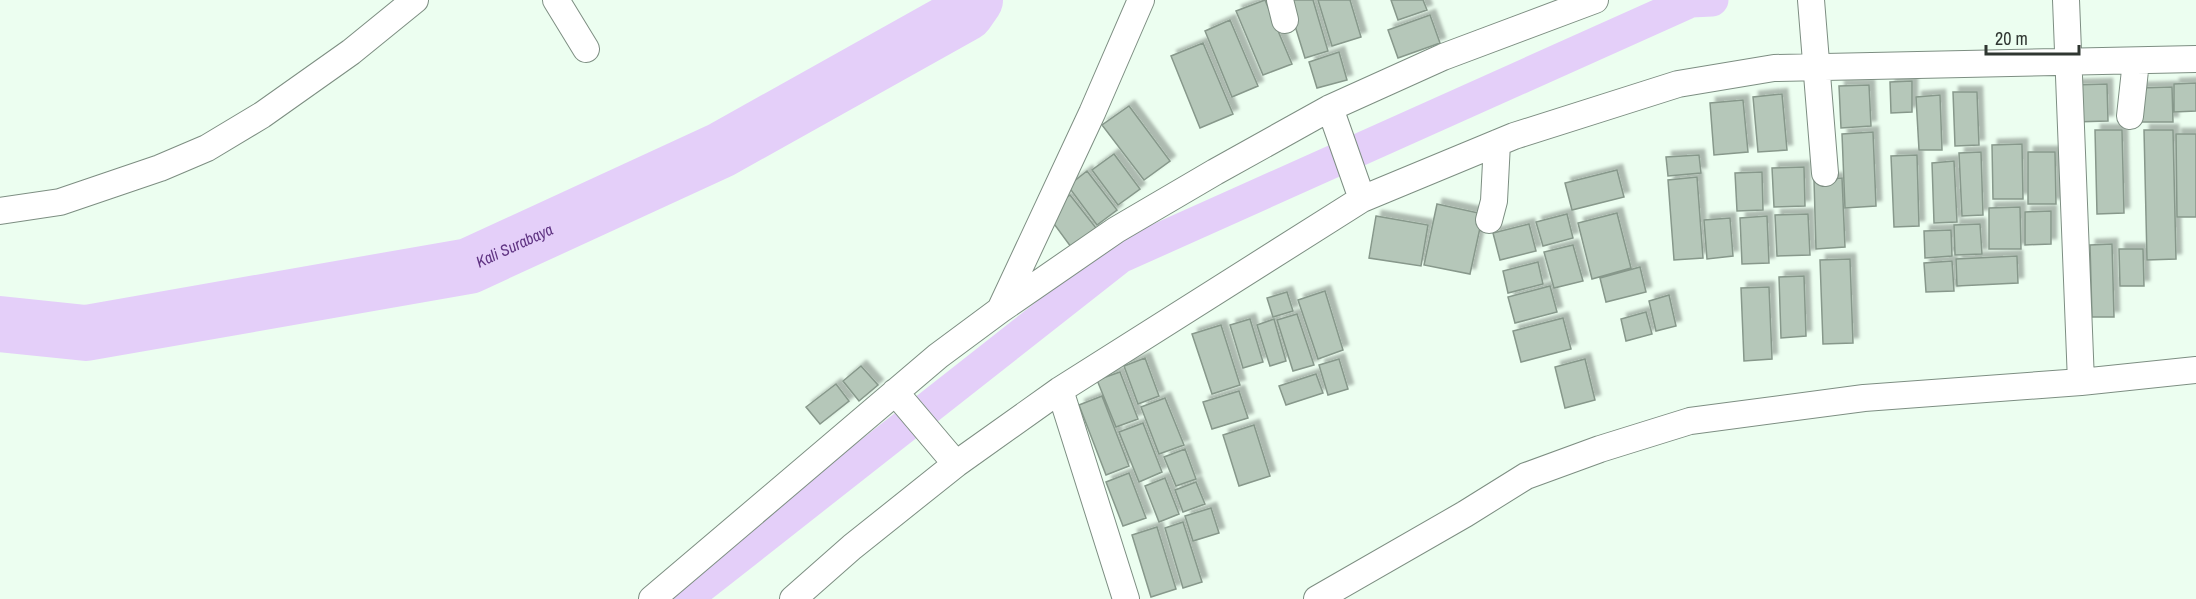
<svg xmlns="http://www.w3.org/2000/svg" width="2196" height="599" font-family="'Archivo Narrow',sans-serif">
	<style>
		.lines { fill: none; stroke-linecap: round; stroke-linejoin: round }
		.canal { stroke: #e4cff9; stroke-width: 33 }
		.river { stroke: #e4cff9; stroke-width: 56 }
		.building { fill: #b5c7b9; stroke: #87988b; stroke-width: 1.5; filter: url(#shadow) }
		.street-casing { stroke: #7d8e82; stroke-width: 28 }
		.street { stroke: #fff; stroke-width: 26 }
		.labels { text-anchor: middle; stroke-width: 4.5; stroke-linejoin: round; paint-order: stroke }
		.water-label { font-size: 16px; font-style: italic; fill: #603483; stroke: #ecfef0 }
	</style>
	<defs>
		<filter id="shadow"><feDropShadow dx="5.5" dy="-5.5" stdDeviation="1.5" flood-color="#0004"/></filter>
	</defs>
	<rect width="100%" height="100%" fill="#ecfef0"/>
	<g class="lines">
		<path class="canal" d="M685,599l435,-342 571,-256 21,-1"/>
		<path class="river" id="s1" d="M0,324l86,9 383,-67 252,-116 245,-137 9,-13"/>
	</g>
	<path class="building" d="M1265,0l27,64 -29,11 -27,-64z
		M1287,0h26l15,51 -23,7z
		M1318,0h32l11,37 -29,9z
		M1391,0h32l4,10 -29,10z
		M1430,15l10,28 -42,15 -10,-28z
		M1230,20l28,66 -26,11 -27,-66z
		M1203,43l30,71 -33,14 -29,-72z
		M1339,52l8,28 -30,8 -8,-26z
		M1912,81v31l-21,1 -1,-31z
		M2196,83v28l-22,1v-28z
		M2107,84l1,37 -34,1 -1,-37z
		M1869,85l2,41 -30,2 -2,-42z
		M2172,87l1,35h-34v-34z
		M1953,92h24l2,53 -24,1z
		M1782,94l5,56 -29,2 -5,-55z
		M1940,95l2,55h-23l-3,-53z
		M1743,100l5,52 -34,3 -4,-52z
		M1129,106l41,55 -26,19 -42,-55z
		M2095,130h27l2,83 -27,1z
		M2144,130h29l3,129 -29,1z
		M1873,132l3,74 -31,2 -3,-74z
		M2176,134h20v83h-19z
		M2022,144l1,55h-30l-1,-54z
		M1981,152l2,63 -21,1 -3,-63z
		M2028,152h27l1,52h-28z
		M1114,154l26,35 -22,16 -26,-35z
		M1699,155l2,18 -33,3 -2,-19z
		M1917,155l2,71 -25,1 -3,-71z
		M1954,161l3,61 -23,1 -2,-60z
		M1804,167l1,39 -31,1 -2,-39z
		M1617,170l7,27 -52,13 -7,-27z
		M1087,171l30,39 -20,15 -29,-39z
		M1762,172l1,38 -26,1 -2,-38z
		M1697,177l6,81 -29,2 -6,-80z
		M1842,178l3,69 -29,2 -2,-69z
		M1070,195l26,33 -25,19 -25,-34z
		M1437,204l46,10 -13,60 -46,-9z
		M2020,207l1,42h-32v-41z
		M2051,211v33l-26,1v-33z
		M1617,213l14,55 -39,11 -14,-56z
		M1567,214l6,24 -30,8 -7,-24z
		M1808,214l2,41 -33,1 -2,-41z
		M1376,216l52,9 -7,41 -52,-8z
		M1767,216l2,47 -27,1 -2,-46z
		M1730,218l3,38 -26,3 -3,-39z
		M1529,224l7,27 -36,9 -7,-27z
		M1980,224l2,30 -27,1 -1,-30z
		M1951,230l1,26 -27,2 -1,-27z
		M2112,244l2,73h-22l-2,-72z
		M1573,245l10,36 -29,7 -10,-36z
		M2119,249h24l1,37h-24z
		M2017,256l1,27 -61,3 -1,-27z
		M1850,259l3,84 -30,1 -3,-84z
		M1952,261l2,30 -28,1 -2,-29z
		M1538,262l5,22 -35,9 -5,-22z
		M1640,267l6,25 -40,10 -6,-24z
		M1804,276l2,60 -25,2 -2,-61z
		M1550,286l7,26 -42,11 -7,-26z
		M1769,287l3,72 -28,2 -3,-73z
		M1325,291l18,59 -25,9 -20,-59z
		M1287,292l6,19 -20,6 -6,-19z
		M1669,295l7,31 -20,5 -7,-30z
		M1646,312l6,22 -26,7 -5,-22z
		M1297,314l17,51 -21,6 -16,-51z
		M1563,318l8,31 -50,13 -8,-31z
		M1250,319l13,43 -20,6 -13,-43z
		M1274,319l12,42 -16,5 -13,-41z
		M1221,325l19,60 -28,9 -20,-60z
		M1145,358l14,38 -21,8 -14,-38z
		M1339,359l9,30 -20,6 -9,-30z
		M1585,359l10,41 -30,8 -10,-41z
		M861,366l17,19 -19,16 -16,-20z
		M1120,372l18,47 -22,8 -19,-47z
		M1316,374l7,19 -37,12 -7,-19z
		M836,384l13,17 -29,23 -14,-17z
		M1239,391l9,27 -36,11 -9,-27z
		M1102,396l27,70 -23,9 -27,-70z
		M1165,398l19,47 -25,9 -18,-47z
		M1143,423l19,49 -23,10 -20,-50z
		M1254,425l16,51 -31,10 -16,-51z
		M1185,449l11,30 -20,7 -12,-29z
		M1129,473l17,45 -23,8 -17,-44z
		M1165,478l14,36 -20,8 -14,-36z
		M1196,482l9,22 -22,8 -8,-22z
		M1211,508l8,25 -26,8 -8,-25z
		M1183,522l19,60 -19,6 -18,-60z
		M1157,527l19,62 -25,8 -19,-62z"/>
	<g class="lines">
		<defs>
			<path id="street" d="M556,0l30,49
				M1280,0l5,20
				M1811,0l14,173
				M2066,0l15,382
				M1330,108l32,91
				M2130,116l6,-55
				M0,211l60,-9 100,-34 47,-20 55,-33 89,-63 64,-52
				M1489,220l5,-19 3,-58
				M1000,310l92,-197 49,-113
				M1060,390l66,209
				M895,392l61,72
				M652,599l286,-243 62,-46 116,-80 99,-58 115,-64 113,-51 152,-57
				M793,599l59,-52 104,-83 104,-74 302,-191 152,-63 164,-52 96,-16 422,-9
				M1317,599l148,-85 61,-38 74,-27 90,-28 174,-23 217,-16 115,-12"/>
		</defs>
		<use href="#street" class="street-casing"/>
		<use href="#street" class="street"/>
	</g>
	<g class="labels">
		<g class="water-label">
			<text dy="6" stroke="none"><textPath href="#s1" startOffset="525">Kali Surabaya</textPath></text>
		</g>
	</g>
	<path d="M1986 45v9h93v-9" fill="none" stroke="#2f3631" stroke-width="3"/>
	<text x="1995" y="45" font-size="18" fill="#2f3631" stroke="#ecfef0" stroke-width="4.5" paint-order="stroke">20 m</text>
</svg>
